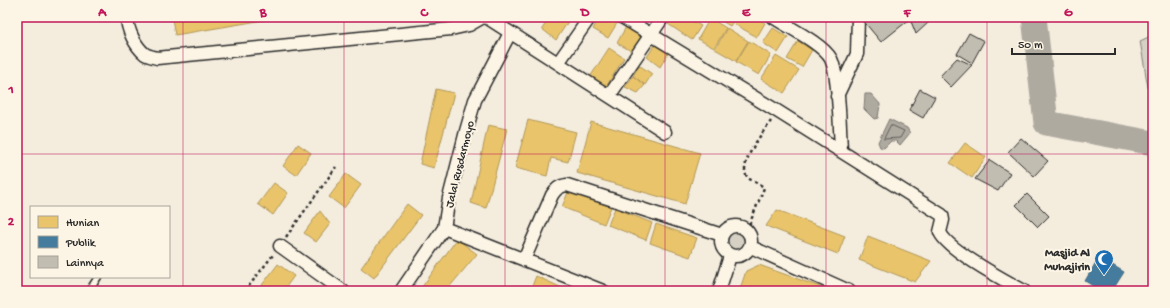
<svg xmlns="http://www.w3.org/2000/svg" width="1170" height="308" font-family="'Gochi Hand',sans-serif">
	<style>
		.green { fill: #d6d1c4; stroke: #807e78 }
		.water { fill: #afaaa0; stroke: #7a7771 }
		.homes { fill: #e9c46a; stroke: #b09657 }
		.public { fill: #457b9d; stroke: #3d637b }
		.lines { fill: none; stroke-linecap: round; stroke-linejoin: round }
		.shore { stroke: #605e5a; stroke-width: 1 }
		.river { stroke: #afaaa0; stroke-width: 25 }
		.building { fill: #c2bdb1; stroke: #2b2b2b }
		.service-casing { stroke: #2b2b2b; stroke-width: 9 }
		.minor-casing { stroke: #2b2b2b; stroke-width: 15 }
		.path { stroke: #2b2b2b; stroke-width: 2.5; stroke-dasharray: 3 3; stroke-linecap: butt }
		.service { stroke: #fcf5e5; stroke-width: 6 }
		.minor { stroke: #fcf5e5; stroke-width: 12 }
		.grid { fill: none; stroke: #c2185b; stroke-width: 1; stroke-opacity: 0.55 }
		.labels { text-anchor: middle; stroke-width: 4; stroke-linejoin: round; paint-order: stroke }
		.street-label { font-size: 12px; fill: #2b2b2b; stroke: #fcf5e5 }
		.poi-label { font-size: 12px; font-weight: bold; fill: #2b2b2b; stroke: #fcf5e5; text-anchor: end }
		.neatline { fill: none; stroke: #c2185b; stroke-width: 1.5 }
		.grid-label { font-size: 13px; text-anchor: middle; font-weight: bold; fill: #c2185b }
	</style>
	<rect width="100%" height="100%" fill="#f4edde"/>
	<filter id="ink" filterUnits="userSpaceOnUse"><feTurbulence type="fractalNoise" baseFrequency=".025" numOctaves="2"/><feDisplacementMap in="SourceGraphic" scale="8" xChannelSelector="R" yChannelSelector="G"/><feConvolveMatrix kernelMatrix="1 2 1 2 8 2 1 2 1" color-interpolation-filters="sRGB"/></filter>
	<g filter="url(#ink)">
		<path class="green" d="M1153,35v76h-1l-12,-70z
			M726 240a11 11 0 1 1 22 0a11 11 0 1 1-22 0Z"/>
		<path class="water" d="M865,94h6l9,10 -2,14 -4,1 -10,-10z
			M889,119l18,9 3,5 -10,12 -4,-4h-5l-7,7 -4,-1 -2,-5z"/>
		<path class="homes" d="M186,17h96l-107,18 -3,-16z
			M550,17h21l-15,23 -14,-11z
			M600,17h14l5,3 -11,18 -15,-9z
			M673,17h14l14,9 -9,14 -24,-16z
			M694,17h14l-4,6z
			M715,17h21l-6,9z
			M738,17h17l10,6 -8,14 -23,-13z
			M710,18l16,10 -12,20 -16,-9z
			M627,25l16,9 -10,18 -16,-9z
			M727,28l21,13 -12,20 -21,-12z
			M773,28l15,9 -10,16 -15,-10z
			M749,41l22,14 -12,20 -23,-13z
			M798,41l14,9 -10,17 -15,-8z
			M656,43l13,9 -9,15 -13,-10z
			M609,48l15,10 -18,29 -16,-10z
			M776,56l23,14 -15,23 -23,-14z
			M639,65l13,9 -7,11 -12,-9z
			M633,76l12,9 -7,8 -13,-6z
			M436,89l18,4 -20,75 -14,-4z
			M528,120l48,12 -8,30 -17,-4 -4,18 -32,-8z
			M591,122l109,31 -15,51 -108,-31z
			M488,125l19,4 -21,79 -15,-5z
			M965,143l21,14 -14,21 -22,-15z
			M298,144l13,9 -15,22 -13,-9z
			M346,174l15,11 -17,23 -15,-11z
			M274,183l14,10 -15,22 -15,-11z
			M569,190l42,17 -7,17 -42,-17z
			M407,204l14,11 -47,63 -13,-10z
			M615,208l37,15 -6,17 -38,-15z
			M777,210l68,26 -7,18 -72,-28z
			M320,211l10,13 -14,18 -12,-9z
			M656,224l41,14 -7,19 -40,-14z
			M868,236l63,25 -16,21 -56,-22z
			M457,239l20,15 -31,37h-27z
			M278,264l16,12 -11,15h-13l-8,-6z
			M759,265l64,23 -1,3h-76l-6,-2 6,-18z
			M536,276l33,15h-39z"/>
		<path class="public" d="M1099,257l25,15 -12,19h-11l-16,-10z"/>
		<g class="lines">
			<path class="shore" d="M891,125l13,6 -4,7 -16,1z"/>
			<path class="river" d="M1034,17l12,106 107,20"/>
		</g>
		<path class="building" d="M907,17l3,2 -29,23 -20,-24z
			M914,17h13l2,5 -13,12 -6,-15z
			M969,33l15,8 -12,22 -15,-9z
			M957,58l15,7 -21,22 -11,-11z
			M920,89l15,8 -12,21 -14,-8z
			M1021,138l27,23 -14,15 -26,-24z
			M990,160l20,13 -12,18 -23,-12z
			M1027,194l22,22 -11,11 -22,-22z"/>
		<g class="lines">
			<defs>
				<path id="service" d="M89,291l9,-14"/>
				<path id="minor" d="M127,17c0,12 8,29 18,37 3,2 9,3 12,4l294,-29 18,-4 14,-8
					M486,17l179,115
					M622,17l155,94 165,104 1,5 -3,12c6,17 66,49 84,59
					M773,17c15,10 50,27 58,42 8,17 9,71 10,92
					M558,63l32,-46
					M609,96l54,-79
					M837,96l20,-42 1,-37
					M721 241a15 15 0 1 1 30 0a15 15 0 1 1-30 0Z
					M444,228l159,63
					M280,246l63,45
					M751,247l98,44
					M524,260l28,-65c4,-6 7,-9 15,-10l155,50
					M401,291l43,-63 5,-30 17,-67 9,-31 35,-67
					M719,291l11,-35"/>
			</defs>
			<use href="#service" class="service-casing"/>
			<use href="#minor" class="minor-casing"/>
			<path class="path" d="M747,230l17,-42c-5,-6 -14,-6 -18,-13 -6,-14 17,-43 25,-54
				M286,237l50,-70
				M245,291l28,-36"/>
			<use href="#service" class="service"/>
			<use href="#minor" class="minor"/>
		</g>
	</g>
	<path class="grid" d="M183,17v274M344,17v274M505,17v274M665,17v274M826,17v274M987,17v274M17,154h1136"/>
	<defs>
		<symbol id="mosque-pin" viewBox="-11 -11 22 30"><path d="M0 17L-7.5 6A9.5 9.5 0 1 1 7.5 6Z" fill="#1f6fb2" stroke="#fcf5e5"/><path d="M3.5-4.9A6 6 0 1 0 3.5 4.9A5 5 0 1 1 3.5-4.9Z" fill="#fff"/></symbol>
	</defs>
	<g fill-rule="evenodd">
		<use href="#mosque-pin" x="1093" y="248" width="22" height="30"/>
	</g>
	<g class="labels">
		<g class="street-label">
			<text transform="translate(459 164) rotate(-76)" y="4">Jalal Rusdarmoyo</text>
		</g>
		<g class="poi-label">
			<text x="1090" y="256">Masjid Al<tspan x="1090" dy="14">Muhajirin</tspan></text>
		</g>
	</g>
	<rect width="1170" height="308" fill="none" stroke="#fcf5e5" stroke-width="44"/>
	<rect x="30" y="206" width="140" height="72" fill="#fcf5e5" stroke="#a8a49b"/>
	<rect x="38" y="216" width="20" height="12" fill="#e9c46a" stroke="#a8a49b"/>
	<text x="66" y="226" font-size="12" fill="#2b2b2b">Hunian</text>
	<rect x="38" y="236" width="20" height="12" fill="#457b9d" stroke="#a8a49b"/>
	<text x="66" y="246" font-size="12" fill="#2b2b2b">Publik</text>
	<rect x="38" y="256" width="20" height="12" fill="#c2bdb1" stroke="#a8a49b"/>
	<text x="66" y="266" font-size="12" fill="#2b2b2b">Lainnya</text>
	<path d="M1012 48v6h103v-6" fill="none" stroke="#2b2b2b" stroke-width="2"/>
	<text x="1018" y="48" font-size="12" fill="#2b2b2b" stroke="#fcf5e5" stroke-width="3" paint-order="stroke">50 m</text>
	<rect x="22" y="22" width="1126" height="264" class="neatline"/>
	<g class="grid-label">
		<text x="102" y="16">A</text>
		<text x="263" y="16">B</text>
		<text x="424" y="16">C</text>
		<text x="585" y="16">D</text>
		<text x="746" y="16">E</text>
		<text x="907" y="16">F</text>
		<text x="1068" y="16">G</text>
		<text x="11" y="93">1</text>
		<text x="11" y="225">2</text>
	</g>
</svg>
